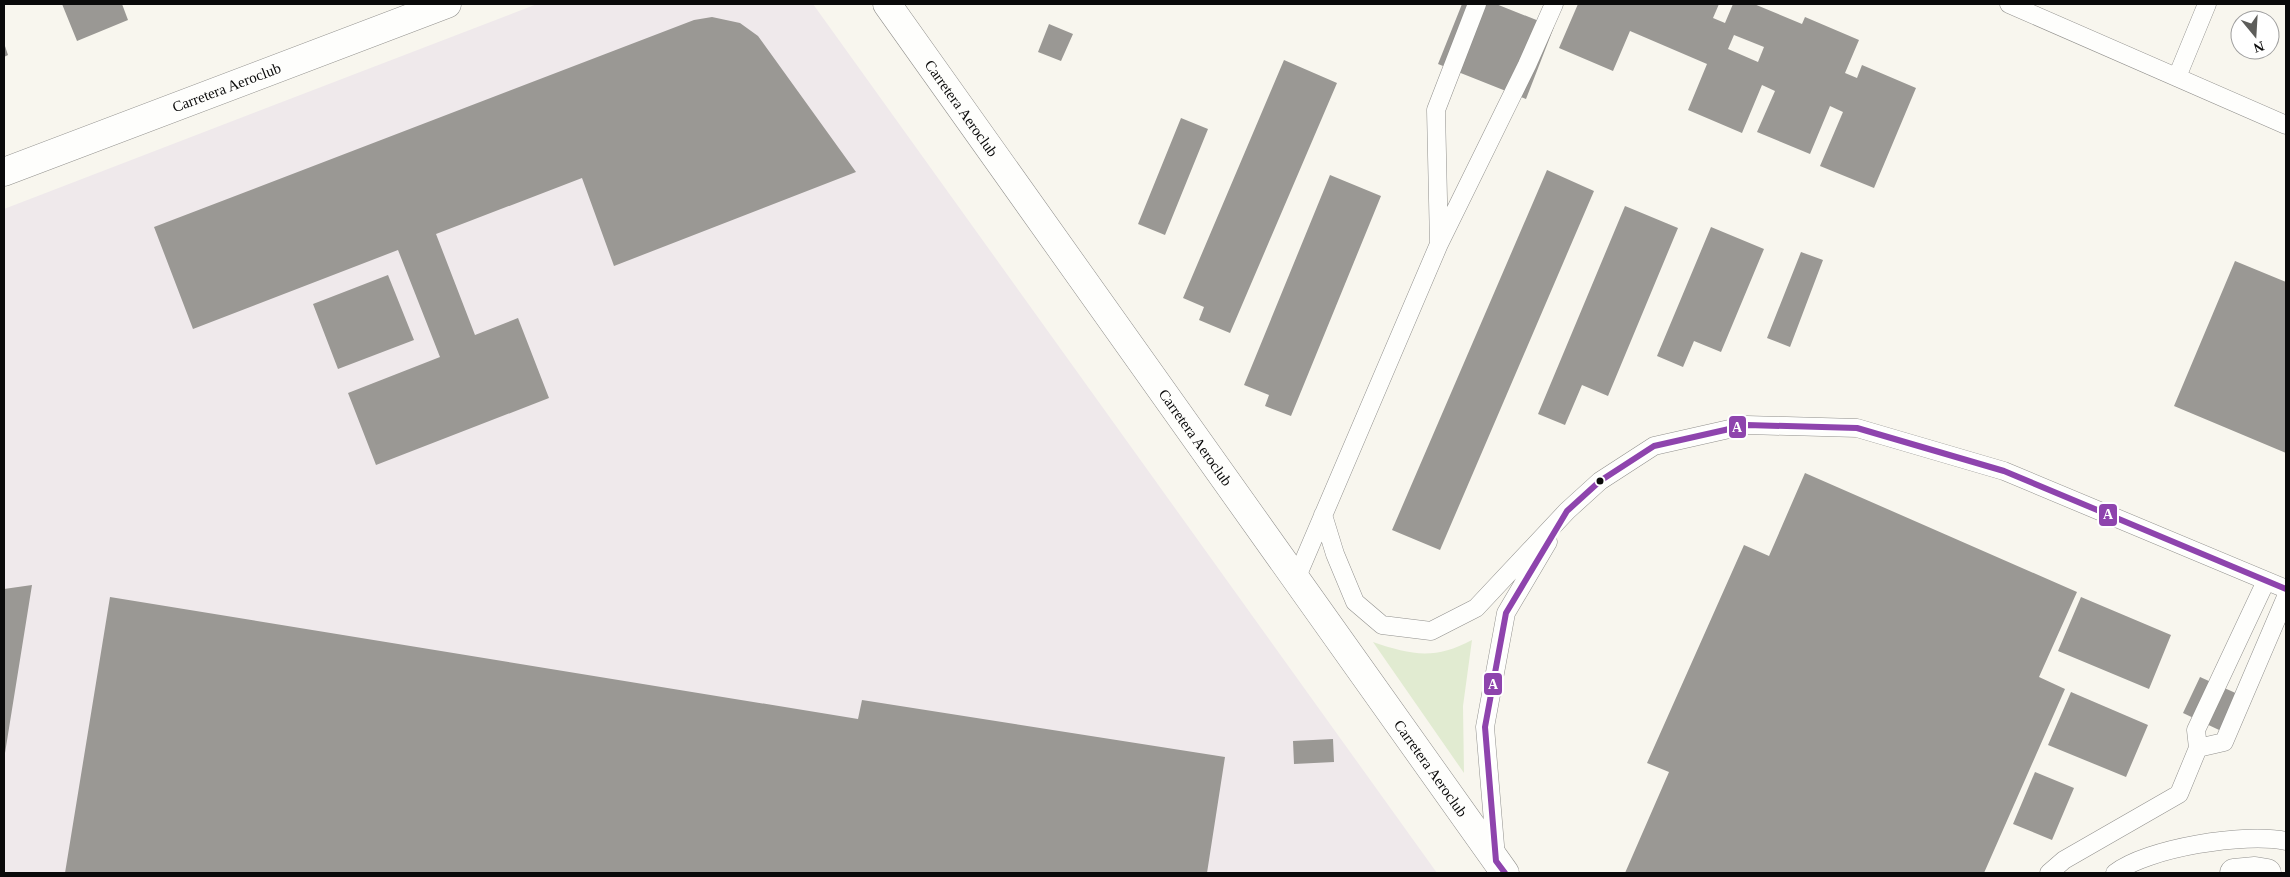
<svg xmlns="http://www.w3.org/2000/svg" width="2290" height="877" font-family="Georgia,serif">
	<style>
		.industrial { fill: #efe9eb }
		.green { fill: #e1ebd1 }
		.building { fill: #9a9894; fill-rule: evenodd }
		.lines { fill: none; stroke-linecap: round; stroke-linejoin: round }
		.service-casing { stroke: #91908d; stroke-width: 19 }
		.minor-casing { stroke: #91908d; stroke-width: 29 }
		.tertiary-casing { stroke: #91908d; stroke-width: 29 }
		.service { stroke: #fefefc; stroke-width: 18 }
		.minor { stroke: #fefefc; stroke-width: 28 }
		.tertiary { stroke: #fefefc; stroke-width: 28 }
		.bus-1-casing { stroke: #fff; stroke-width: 10 }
		.bus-1 { stroke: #8e44ad; stroke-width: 6 }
		.bus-dot { fill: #0a0a0a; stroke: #fff; stroke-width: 2 }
		.labels { text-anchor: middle; stroke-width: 5; stroke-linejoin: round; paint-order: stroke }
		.street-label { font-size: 15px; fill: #0a0a0a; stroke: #fff }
		.line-badge { stroke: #fff; stroke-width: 2 }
		.badge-label { font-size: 14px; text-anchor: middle; font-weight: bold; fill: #fff }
	</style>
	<rect width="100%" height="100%" fill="#f8f6ee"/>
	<path class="industrial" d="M537,4h276l624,869h-1433v-664z"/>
	<path class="green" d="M1472,640l-9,66 1,67 -91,-131c38,13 62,18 99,-2z"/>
	<path class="building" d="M62,4h60l6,16 -51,21z
		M1462,4h34l58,23 -28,72 -88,-35z
		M1578,4h141l-6,14 12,5 8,-19h21l48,20 3,-7 54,23 -14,33 12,5 5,-13 54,23 -42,100 -54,-22 23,-54 -13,-6 -20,48 -53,-22 18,-41 -13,-6 -20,48 -54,-23 19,-46 -77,-33 -17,40 -54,-23zM1734,35l30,12 -6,15 -30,-13z
		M712,17l28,6 18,13 98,136 -242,94 -32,-88 -146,56 39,101 43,-17 31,80 -173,67 -28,-72 92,-36 -42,-107 -205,79 -39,-102 540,-207z
		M1049,24l24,10 -12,27 -23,-9z
		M4,43l4,12 -4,2z
		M1284,60l53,23 -107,250 -31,-13 5,-13 -21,-9z
		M1181,118l27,11 -43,106 -27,-11z
		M1547,170l47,21 -154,359 -48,-20z
		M1330,175l51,21 -90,220 -26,-10 4,-11 -25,-10z
		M1625,206l53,22 -70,168 -26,-11 -17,40 -27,-11z
		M1711,227l53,22 -43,103 -27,-11 -11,26 -26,-11z
		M1801,252l22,8 -33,87 -23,-9z
		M2235,261l51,21v171l-112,-47z
		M388,275l26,65 -76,29 -25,-65z
		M1805,473l272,119 -38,85 26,12 -81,184h-359l44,-101 -22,-9 97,-218 25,11z
		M32,585l-27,168h-1v-164z
		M110,597l748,122 4,-19 363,57 -18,116h-1142z
		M2081,597l90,38 -22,54 -91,-38z
		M2200,677l51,23 -17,37 -51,-24z
		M2071,692l77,33 -22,52 -78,-32z
		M1333,739l1,23 -40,2 -1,-23z
		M2035,772l39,16 -22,52 -39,-16z"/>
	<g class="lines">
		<defs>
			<path id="service" d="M1477,4l-41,106 3,134 88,-179 27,-61
				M2009,4l277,121
				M2177,77l30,-73
				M1323,515l12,39 20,48 27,23 49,6 45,-23 91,-97 33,-30 54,-35 93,-21 110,3 147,43 282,118
				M1296,579l143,-335
				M2198,748l26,-6 62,-145
				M1496,857l-11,-130 21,-114 42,-71
				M2049,873l15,-13 115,-66 19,-46 -2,-18 70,-149
				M2115,873c32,-25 131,-41 171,-32"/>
			<g id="minor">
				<path id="s1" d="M887,4l618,869"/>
				<path id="s2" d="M4,172l443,-168"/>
			</g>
			<path id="tertiary" d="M2234,873l21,-2 12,2"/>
		</defs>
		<use href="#service" class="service-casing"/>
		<use href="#minor" class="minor-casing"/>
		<use href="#tertiary" class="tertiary-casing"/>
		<use href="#service" class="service"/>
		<use href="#minor" class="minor"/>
		<use href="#tertiary" class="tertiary"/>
		<defs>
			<path id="bus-1" d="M1505,873l-9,-12 -11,-134 21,-114 61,-102 33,-30 54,-35 93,-21 110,3 147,43 282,118"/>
		</defs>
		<use href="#bus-1" class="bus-1-casing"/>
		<use href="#bus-1" class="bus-1"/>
	</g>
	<circle class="bus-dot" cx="1600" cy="481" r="4.5"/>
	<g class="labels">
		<g class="street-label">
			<text dy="5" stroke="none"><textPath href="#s2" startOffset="238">Carretera Aeroclub</textPath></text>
			<text dy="5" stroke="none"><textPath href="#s1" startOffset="128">Carretera Aeroclub</textPath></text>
			<text dy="5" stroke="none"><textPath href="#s1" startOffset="532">Carretera Aeroclub</textPath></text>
			<text dy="5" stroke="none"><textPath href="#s1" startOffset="938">Carretera Aeroclub</textPath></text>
		</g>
	</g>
	<g class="line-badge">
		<rect x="1728" y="415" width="19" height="24" rx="5" fill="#8e44ad"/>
		<rect x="2098" y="503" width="20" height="24" rx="5" fill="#8e44ad"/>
		<rect x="1483" y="672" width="20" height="24" rx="5" fill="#8e44ad"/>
	</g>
	<g class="badge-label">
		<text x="1737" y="432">A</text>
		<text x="2108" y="519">A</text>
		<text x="1493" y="689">A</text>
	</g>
	<rect width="2290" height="877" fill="none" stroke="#0a0a0a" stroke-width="10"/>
	<g transform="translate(2255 35) rotate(162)"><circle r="24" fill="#ffffff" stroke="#9d9d9d"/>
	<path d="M0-4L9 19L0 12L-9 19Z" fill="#5d5d5a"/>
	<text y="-8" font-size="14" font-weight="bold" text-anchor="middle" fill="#0a0a0a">N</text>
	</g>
</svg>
